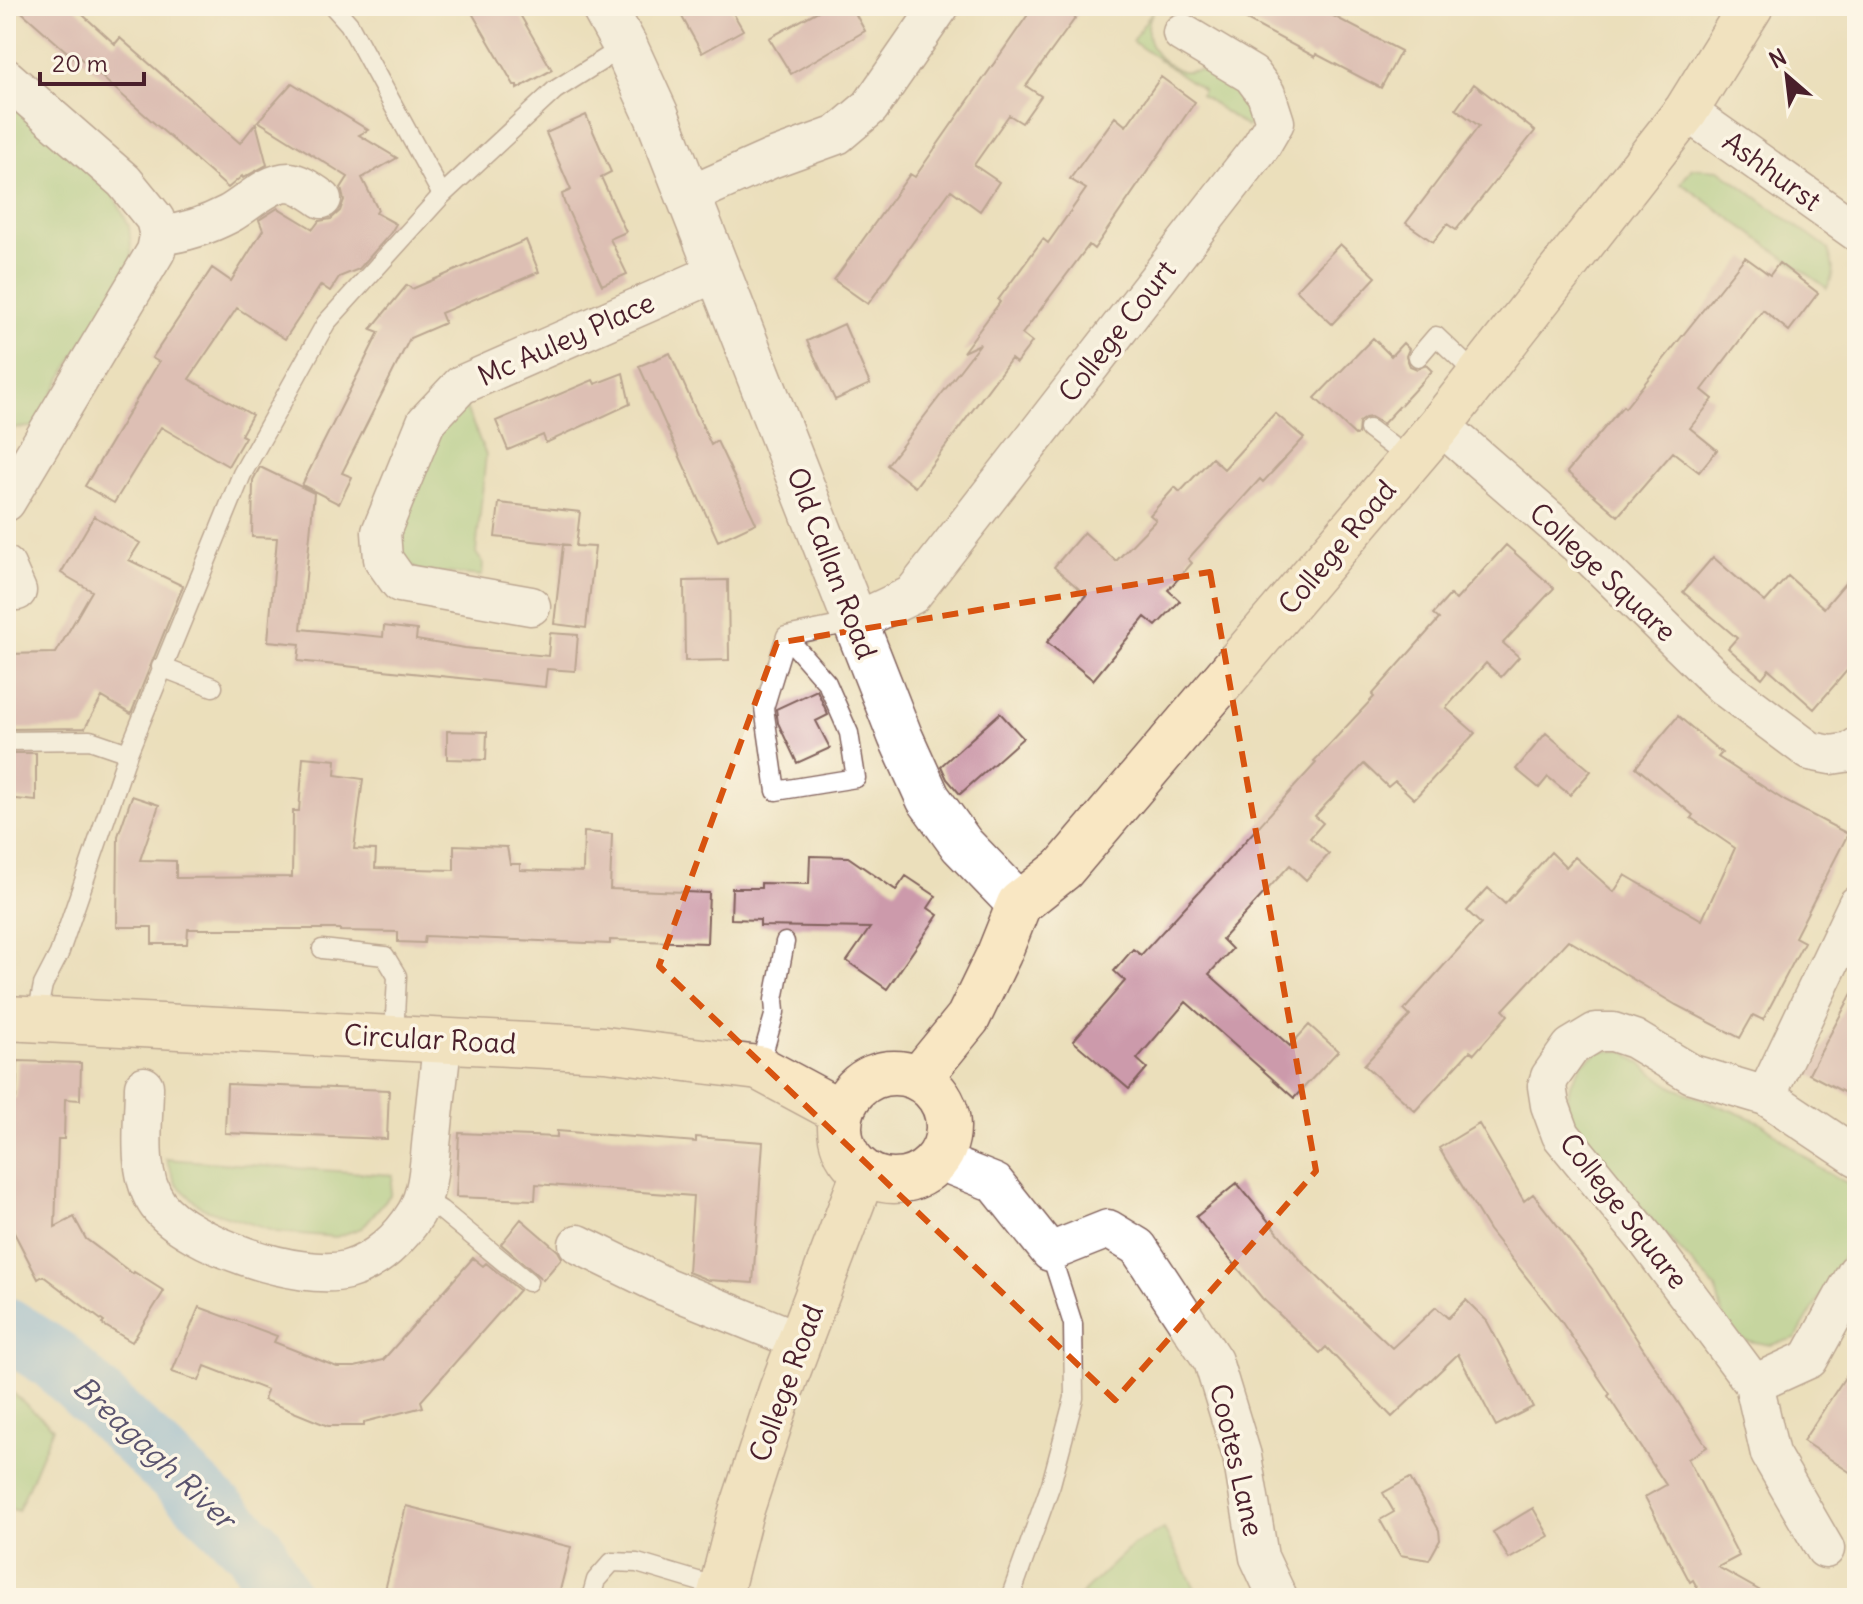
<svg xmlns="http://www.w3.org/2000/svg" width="1863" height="1604" font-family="Delius,sans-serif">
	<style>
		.green { fill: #99cb7b; stroke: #727553; stroke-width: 2 }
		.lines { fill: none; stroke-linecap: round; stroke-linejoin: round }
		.river { stroke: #78b4ea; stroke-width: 62 }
		.building { fill: #cc9aab }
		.service-casing { stroke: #82625d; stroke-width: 21 }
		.minor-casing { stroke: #82625d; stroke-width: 41 }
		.tertiary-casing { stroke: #82625d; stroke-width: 47 }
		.secondary-casing { stroke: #82625d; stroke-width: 47 }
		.service { stroke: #fff; stroke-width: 18 }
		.minor { stroke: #fff; stroke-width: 38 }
		.tertiary { stroke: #fff; stroke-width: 44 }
		.secondary { stroke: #f9e7c3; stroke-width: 44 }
		.marked { fill: none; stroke: #d8530f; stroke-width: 6; stroke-dasharray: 16 10; stroke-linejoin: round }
		.labels { text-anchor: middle; stroke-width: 7; stroke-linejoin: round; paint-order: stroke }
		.street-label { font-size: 28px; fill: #4a1f2b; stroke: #fcf5e5 }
		.water-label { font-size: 30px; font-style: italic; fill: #5a536e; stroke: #fcf5e5 }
	</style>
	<rect width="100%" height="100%" fill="#fcf5e5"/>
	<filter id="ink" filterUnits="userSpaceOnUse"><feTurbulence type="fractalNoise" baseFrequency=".0125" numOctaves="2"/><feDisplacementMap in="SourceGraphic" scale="16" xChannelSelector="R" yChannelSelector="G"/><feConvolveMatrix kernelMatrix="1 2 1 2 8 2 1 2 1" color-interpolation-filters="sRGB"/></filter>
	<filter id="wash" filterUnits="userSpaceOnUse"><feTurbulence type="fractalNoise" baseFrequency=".006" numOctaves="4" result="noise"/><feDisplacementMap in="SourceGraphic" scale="32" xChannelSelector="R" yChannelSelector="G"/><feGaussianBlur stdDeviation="1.8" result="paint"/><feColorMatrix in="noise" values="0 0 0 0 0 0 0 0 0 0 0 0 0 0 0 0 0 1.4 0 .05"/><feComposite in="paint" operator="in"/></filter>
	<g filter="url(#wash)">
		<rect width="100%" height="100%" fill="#ebdfbb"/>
		<path class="green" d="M1156,6c-16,24 -8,51 23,64 8,4 17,-2 25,1 17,6 44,29 51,45l-8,11 -46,-32 2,-5 -71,-49z
			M6,99l108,97 15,30 3,33 -99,168 -19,1 -8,13z
			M1692,168l27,2 109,79c5,15 8,24 -1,39l-146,-105z
			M461,396l25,59 -10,98 7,10 -1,13 -62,-5 -19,-11 -6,-34 48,-107z
			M1600,1051h24l48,36 88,35 62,48 35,18v45l-61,105 -26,7 -31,-6 -13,-9 -10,-41 -138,-149 -12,-33 4,-23 13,-21z
			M166,1159l227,16 -3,20 -28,33 -26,9 -60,-5 -74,-24 -26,-24z
			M6,1387l47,41 -35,83 -12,-4z
			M1164,1529l36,69h-123l56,-53z"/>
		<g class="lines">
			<path class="river" d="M6,1328l49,32 200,189 25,49"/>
		</g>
		<g id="blocks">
			<path class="building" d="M15,6h58l42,38 5,-6 120,105 16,-20 11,42 -24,13 -1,-2 -14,12 -149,-131 -3,3z
				M468,6h47l37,64 -35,19v-4h-3z
				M676,6h53l14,24 -41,23z
				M827,6h24l14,25 -74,43 -22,-36z
				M1034,6h50l-58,80 15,10 -19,27 -13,-8 -35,50 25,17 -19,29 -29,-21 -83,114 -34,-24 76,-106 5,3z
				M1221,6h93l87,45 -20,37 -65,-34 -1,3z
				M1161,77l34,25 -101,147 -5,-4 -67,89 10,8 -16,21 -5,-4 -96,128 -28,-22 93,-121 -17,8 37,-50 -2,-2 45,-61 5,4 38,-54 -16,-10 45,-62 11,9z
				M292,83l76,47 -9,5 38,23 -35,20 16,32 -2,3 20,11 -6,10 -31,35 -20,8 -9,14 -9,-6 -36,54 -48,-31 -48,71 63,36 -11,20 4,2 -17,29 -67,-39 -47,76 -29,-17 74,-124 -7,-4 60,-90 19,13 32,-51 -4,-10 19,-12 35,21 6,-8 12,-2 9,-8 4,-11 -3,-12 7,-11 -90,-56z
				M1474,84l61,47 -79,99 -9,-6 -14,18 -27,-19 73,-97 -23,-17z
				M586,115l25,57 -10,5 25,55 -16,7 17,35 -25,11 -38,-83 -2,-8 9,-4 -25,-57z
				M526,240l13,32 -98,41 4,10 -35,15 -68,135 10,4 -13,27 -37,-19 77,-153 -8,-3 36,-44 5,4z
				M1340,244l36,33 -44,47 -36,-34z
				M1745,257l25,18 9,-12 39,30 -29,38 -26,-21 -61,80 11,9 -23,29 27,22 -18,22 -26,-20 -55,64 -51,-44 56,-66 2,2z
				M844,324l26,60 -35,16 -28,-59z
				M1373,338l18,18 12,-13 6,6 -3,7 4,10 7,3 9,-4 6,6 -49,53 -12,-7 -6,1 -6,4 -1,12 -3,1 -40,-37z
				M670,353l41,92 6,-4 39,82 -38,18 -79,-175z
				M623,373l7,31 -84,39 -3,-8 -35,15 -12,-29 97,-41 2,4z
				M1275,413l29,25 -41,44 -3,-3 -72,80 4,4 -24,27 12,11 -24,25 -11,-9 -52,63 -46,-38 39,-47 -32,-28 30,-35 32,29 40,-41 -6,-5 25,-28 5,5 32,-34 12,11z
				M260,467l54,26 -13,136 82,8 1,-11 33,4 -1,10 49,8 83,8 2,-23 28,2 -3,36 -28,-2 -2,18 -247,-26 2,-17 -32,-3 9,-103 -25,-1 1,-57z
				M499,503l81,9 -4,34 19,1 -9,81 -32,-4 9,-79h7l-75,-8z
				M94,516l46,27 -11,17 54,26 -52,128 -29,-17 -17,31 -79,1v-75l50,-1 36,-62 -31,-18z
				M1506,545l48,43 -51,55 16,14 -18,20 -15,-14 -40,45 29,25 -61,66 -19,-18 -7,6 -24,-23 -49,52 8,7 -13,15 19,16 -23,26 -16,-15 -68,74 10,10 -23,25 81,72 19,-21 29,26 -44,47 -108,-96 -49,57 10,9 -18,21 -56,-48 52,-60 -11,-10 19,-22 8,6 88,-96 87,-96 -2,-2 60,-64 -2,-2 67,-76 -6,-5 17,-19 6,5z
				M1713,557l52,45 23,-26 36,32 33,-39v90l-43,50 -45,-40 -7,9 -34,-30 9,-10 -54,-46z
				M728,580l1,80 -44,1 -1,-80z
				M817,690l11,25 -12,6 14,27 -33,15 -19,-40 -2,-14z
				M1000,713l23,25 -63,56 -13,-15 -6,-13z
				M1678,716l44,37 -4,4 67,44 63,33 -53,103 9,5 -41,78 -10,-5 -13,23 -64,-33 -108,-65 -65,70 5,5 -34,39 -4,-3 -55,60 -51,-46 46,-49 -6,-6 77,-86 -14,-13 21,-23 17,16 46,-52 15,15 9,-10 39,35 11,-17 77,45 33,-72 -44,-30 2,-3 -57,-48z
				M447,731l40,1 -1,28 -39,-1z
				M1546,733l45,38 -21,24 -22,-18 -9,11 -23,-19z
				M6,753h30v48l-30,-3z
				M303,757l33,3 -1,15 28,4 -9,70 22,1 -1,18 79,2v-25l53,2 3,17h10v6l63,2 1,-40 28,2 -2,55 99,4 -2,50 -97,-3v4l-185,-8 -1,7 -26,-1v-10l-58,-1v-2h-152l-1,15h-35v-17h-35l1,-91 14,-40 27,9 -19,55 36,1v17l116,-1 1,-66h6z
				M810,856l38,1 48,33 10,-14 30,20 -8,12 10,7 -51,74 -40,-28 23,-33 -110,-2v-6l-29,-1 1,-31h29v-5l48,1z
				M1857,984v115l-48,-25z
				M18,1061l63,2 -1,37 -15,-1 -1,40h-6l-3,88 19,-10 12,22 47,35 1,-2 30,19 -32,51 -30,-18 2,-2 -61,-46 -5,3 -32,-62v-119h10z
				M227,1084l162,6 -2,49 -162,-6z
				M1479,1124l45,77 9,-7 59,76 115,177 -19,12 51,97 -21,11 55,31h-70l-10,-18 -3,2 -45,-85 21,-12 -58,-89 2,-2 -49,-73 -72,-91 -50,-82z
				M557,1131l139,11v-5l67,5 -10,141 -45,-3 -20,-8 5,-76 -157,-12 -1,16 -79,-3 3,-64 98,4z
				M1237,1183l66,80 89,85 44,-41 12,11 18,-18 21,21 46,86 -37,19 -38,-72 -66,63 -66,-70 -6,6 -58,-55 -66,-81z
				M521,1219l37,32 4,7 -19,22 -42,-36z
				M473,1258l10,8 3,-3 33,27 -98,111 2,6 -59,15v4h-36l-64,-26 3,-10 -62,-24 -6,15 -27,-9 27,-65 78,29 -3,6 63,25h18l28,-7z
				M1857,1359v118l-54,-36z
				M1410,1478l29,52 1,10 -11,20 -29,-5 -20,-35 14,-8 -11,-19z
				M406,1506l165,41 -13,51h-175z
				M1533,1508l16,28 -40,23 -16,-27z"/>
		</g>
	</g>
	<g filter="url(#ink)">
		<use href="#blocks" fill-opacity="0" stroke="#82625d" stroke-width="2"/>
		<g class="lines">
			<defs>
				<path id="service" d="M333,6l16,18 93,171
					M1418,357l18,-21 42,40
					M1369,429l41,31
					M786,636l41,47 22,50 7,45 -80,13 -12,-83 22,-72 69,-14
					M161,667l52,20
					M6,741l84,-1 38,13
					M322,949l63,7 12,20 -3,61
					M36,1020l7,-35 16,-31 69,-201 114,-279 84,-151 116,-128 113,-105 70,-44
					M759,1068l16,-56 -1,-12 11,-58
					M422,1198l19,12 87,72
					M591,1598l5,-18 16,-18 25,1 84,25
					M1010,1598l41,-114 23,-86 -1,-74 -23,-72"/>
				<path id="minor" d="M6,78l118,103 31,38 4,17 -3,15 -150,251
					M1686,111l171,121
					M688,196l83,-37 66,-24 33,-28 70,-101
					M159,236c25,-3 47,-10 70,-22 18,-10 39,-32 60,-32 12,1 24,11 33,17
					M1440,425l144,125 138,135 88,66 21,4 20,-3 6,-5
					M6,566l11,25
					M531,606l-131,-23 -17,-24 -2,-27 45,-110 35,-37 257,-113
					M855,622l57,-27 349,-449 14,-24 -9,-28 -14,-19 -70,-42
					M144,1086c0,37 -9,87 14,119 29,39 143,77 189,65 29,-8 54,-32 69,-57 13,-23 13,-51 16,-77 3,-32 7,-64 11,-97
					M1766,1096l91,-191
					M1857,1157l-91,-61 -74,-22 -58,-35 -21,-7h-17l-25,15 -21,30 -3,9 3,19 11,30 85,104 108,145 55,-25 48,-87
					M937,1160l58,23 55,69 58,-23 30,18 75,114 29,95 17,101 19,41
					M578,1244l88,43 134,54
					M1754,1384l16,70 55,95"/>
				<path id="tertiary" d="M603,6l22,40 32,70 243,620 28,62 34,47 57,59"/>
				<path id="secondary" d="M6,1018l599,31 154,19 82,44
					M840 1127a54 54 0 1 1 108 0a54 54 0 1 1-108 0Z
					M919,1078l49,-60 31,-64 20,-50 44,-35 377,-444 246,-314 65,-105
					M719,1598l21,-83 41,-125 83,-218"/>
			</defs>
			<use href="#service" class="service-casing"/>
			<use href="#minor" class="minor-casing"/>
			<use href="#tertiary" class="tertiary-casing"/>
			<use href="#secondary" class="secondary-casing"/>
			<use href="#service" class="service"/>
			<use href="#minor" class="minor"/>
			<use href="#tertiary" class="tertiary"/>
			<use href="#secondary" class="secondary"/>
		</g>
	</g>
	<path d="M0 0H1863V1604H0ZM1210,572l106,599 -201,229 -456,-434 118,-323z" fill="#ebdfbb" fill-opacity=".55" fill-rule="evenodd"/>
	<path class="marked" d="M1210,572l106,599 -201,229 -456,-434 118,-323z"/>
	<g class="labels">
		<g class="street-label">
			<text transform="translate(1772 171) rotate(36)" y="10">Ashhurst</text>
			<text transform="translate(1117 331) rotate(-52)" y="10">College Court</text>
			<text transform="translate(566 339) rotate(-24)" y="10">Mc Auley Place</text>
			<text transform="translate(1337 547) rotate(-50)" y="10">College Road</text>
			<text transform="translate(832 563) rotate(69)" y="10">Old Callan Road</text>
			<text transform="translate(1603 572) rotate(43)" y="10">College Square</text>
			<text transform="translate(430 1039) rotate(3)" y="10">Circular Road</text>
			<text transform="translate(1624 1211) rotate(52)" y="10">College Square</text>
			<text transform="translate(786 1383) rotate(-70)" y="10">College Road</text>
			<text transform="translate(1237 1460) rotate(77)" y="10">Cootes Lane</text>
		</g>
		<g class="water-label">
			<text transform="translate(154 1453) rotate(43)" y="10">Breagagh River</text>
		</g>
	</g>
	<rect width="1863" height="1604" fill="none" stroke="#fcf5e5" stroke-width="32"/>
	<g transform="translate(1787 76) rotate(332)" stroke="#fcf5e5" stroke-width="6" paint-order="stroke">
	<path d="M0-6L14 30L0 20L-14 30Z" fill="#4a1f2b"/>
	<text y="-12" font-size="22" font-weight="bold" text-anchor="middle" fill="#4a1f2b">N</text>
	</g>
	<path d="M40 72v12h104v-12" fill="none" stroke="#4a1f2b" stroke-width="4"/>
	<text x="52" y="72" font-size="24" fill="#4a1f2b" stroke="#fcf5e5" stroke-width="6" paint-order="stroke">20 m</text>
</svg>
